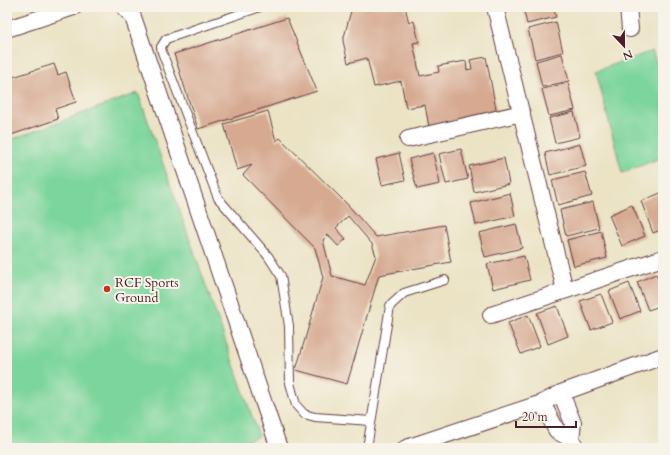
<svg xmlns="http://www.w3.org/2000/svg" width="670" height="455" font-family="Cardo,serif">
	<style>
		.green { fill: #7cd59b; stroke: #637a63 }
		.building { fill: #d6a990; fill-rule: evenodd }
		.lines { fill: none; stroke-linecap: round; stroke-linejoin: round }
		.service-casing { stroke: #623c42; stroke-width: 10 }
		.minor-casing { stroke: #623c42; stroke-width: 18 }
		.service { stroke: #fff; stroke-width: 8 }
		.minor { stroke: #fff; stroke-width: 16 }
		.poi-dot { fill: #c8321e; stroke: #f7f3e8; stroke-width: 1.5 }
		.labels { text-anchor: middle; stroke-width: 4; stroke-linejoin: round; paint-order: stroke }
		.poi-label { font-size: 13px; fill: #4a1f2b; stroke: #f7f3e8; text-anchor: start }
	</style>
	<rect width="100%" height="100%" fill="#f7f3e8"/>
	<filter id="ink" filterUnits="userSpaceOnUse"><feTurbulence type="fractalNoise" baseFrequency=".025" numOctaves="2"/><feDisplacementMap in="SourceGraphic" scale="8" xChannelSelector="R" yChannelSelector="G"/><feConvolveMatrix kernelMatrix="1 2 1 2 8 2 1 2 1" color-interpolation-filters="sRGB"/></filter>
	<filter id="wash" filterUnits="userSpaceOnUse"><feTurbulence type="fractalNoise" baseFrequency=".012" numOctaves="4" result="noise"/><feDisplacementMap in="SourceGraphic" scale="16" xChannelSelector="R" yChannelSelector="G"/><feGaussianBlur stdDeviation="0.9" result="paint"/><feColorMatrix in="noise" values="0 0 0 0 0 0 0 0 0 0 0 0 0 0 0 0 0 1.4 0 .05"/><feComposite in="paint" operator="in"/></filter>
	<g filter="url(#wash)">
		<rect width="100%" height="100%" fill="#ebe3c4"/>
		<path class="green" d="M652,51l11,27v79l-41,16 -26,-102z
			M138,93l121,343 -31,12h-221v-307z"/>
		<g id="blocks">
			<path class="building" d="M352,7h53l4,16 5,-2 5,21 -6,1 7,33 19,-4 -1,-6 28,-5 1,9 5,-1 -2,-9 16,-3 11,57 -68,13 -4,-22 -19,3 -5,-27 -27,6 -7,-29 -19,5 -5,-22z
				M523,7h30l3,10 -29,7z
				M287,18l30,73 -119,38 -24,-75z
				M556,22l7,30 -28,7 -7,-30z
				M562,54l7,27 -27,6 -6,-26z
				M54,64l4,11 8,-3 10,30 -21,7 3,10 -47,16 -4,-8v-48z
				M568,83l7,27 -26,6 -7,-27z
				M268,111l8,30 4,-3 68,67 28,32 68,-12 7,37 -72,13 -32,109 -51,-14 27,-93 -8,-29 -72,-73 9,-10 -15,5 -13,-46zM348,216l24,28 4,12 -11,29 -33,-9 -9,-36 5,-5 10,11 8,-7 -10,-11z
				M574,112l6,25 -25,6 -6,-25z
				M580,144l6,22 -36,9 -5,-22z
				M461,149l7,30 -22,5 -7,-30z
				M399,153l6,27 -23,5 -6,-26z
				M433,153l7,31 -23,5 -8,-30z
				M504,158l5,26 -35,8 -5,-26z
				M585,172l7,24 -34,9 -6,-25z
				M663,192v37l-10,4 -12,-32z
				M510,193l5,23 -39,9 -5,-22z
				M593,202l6,26 -33,8 -6,-26z
				M632,205l13,31 -23,10 -13,-31z
				M516,224l6,24 -37,9 -6,-24z
				M601,231l6,27 -33,8 -7,-26z
				M524,256l6,24 -37,9 -6,-25z
				M656,274l7,18v13l-15,5 -11,-28z
				M629,283l11,28 -20,8 -11,-28z
				M601,294l11,28 -21,8 -11,-29z
				M557,306l11,30 -20,8 -11,-31z
				M528,315l12,31 -19,8 -13,-31z"/>
		</g>
	</g>
	<g filter="url(#ink)">
		<use href="#blocks" fill-opacity="0" stroke="#623c42" stroke-width="1"/>
		<g class="lines">
			<defs>
				<path id="service" d="M260,7l-94,32 -5,8 1,5 56,146 50,58 13,20 8,50 1,57 6,22 8,9 11,3 56,4
					M367,448l23,-142 14,-13 41,-13"/>
				<path id="minor" d="M124,7l9,10 146,431
					M495,7l70,283
					M628,7l2,22
					M7,29l67,-22
					M408,139l114,-26
					M491,315l172,-57
					M561,393l12,30 -2,16
					M542,403l15,28 14,8 5,9
					M406,448l136,-45 19,-10 102,-37"/>
			</defs>
			<use href="#service" class="service-casing"/>
			<use href="#minor" class="minor-casing"/>
			<use href="#service" class="service"/>
			<use href="#minor" class="minor"/>
		</g>
	</g>
	<circle class="poi-dot" cx="107" cy="289" r="4"/>
	<g class="labels">
		<g class="poi-label">
			<text x="115" y="287">RCF Sports<tspan x="115" dy="15">Ground</tspan></text>
		</g>
	</g>
	<rect width="670" height="455" fill="none" stroke="#f7f3e8" stroke-width="24"/>
	<g transform="translate(624 46) rotate(158)" stroke="#f7f3e8" stroke-width="3" paint-order="stroke">
	<path d="M0-3L7 15L0 10L-7 15Z" fill="#4a1f2b"/>
	<text y="-6" font-size="11" font-weight="bold" text-anchor="middle" fill="#4a1f2b">N</text>
	</g>
	<path d="M516 421v6h60v-6" fill="none" stroke="#4a1f2b" stroke-width="2"/>
	<text x="522" y="421" font-size="12" fill="#4a1f2b" stroke="#f7f3e8" stroke-width="3" paint-order="stroke">20 m</text>
</svg>
